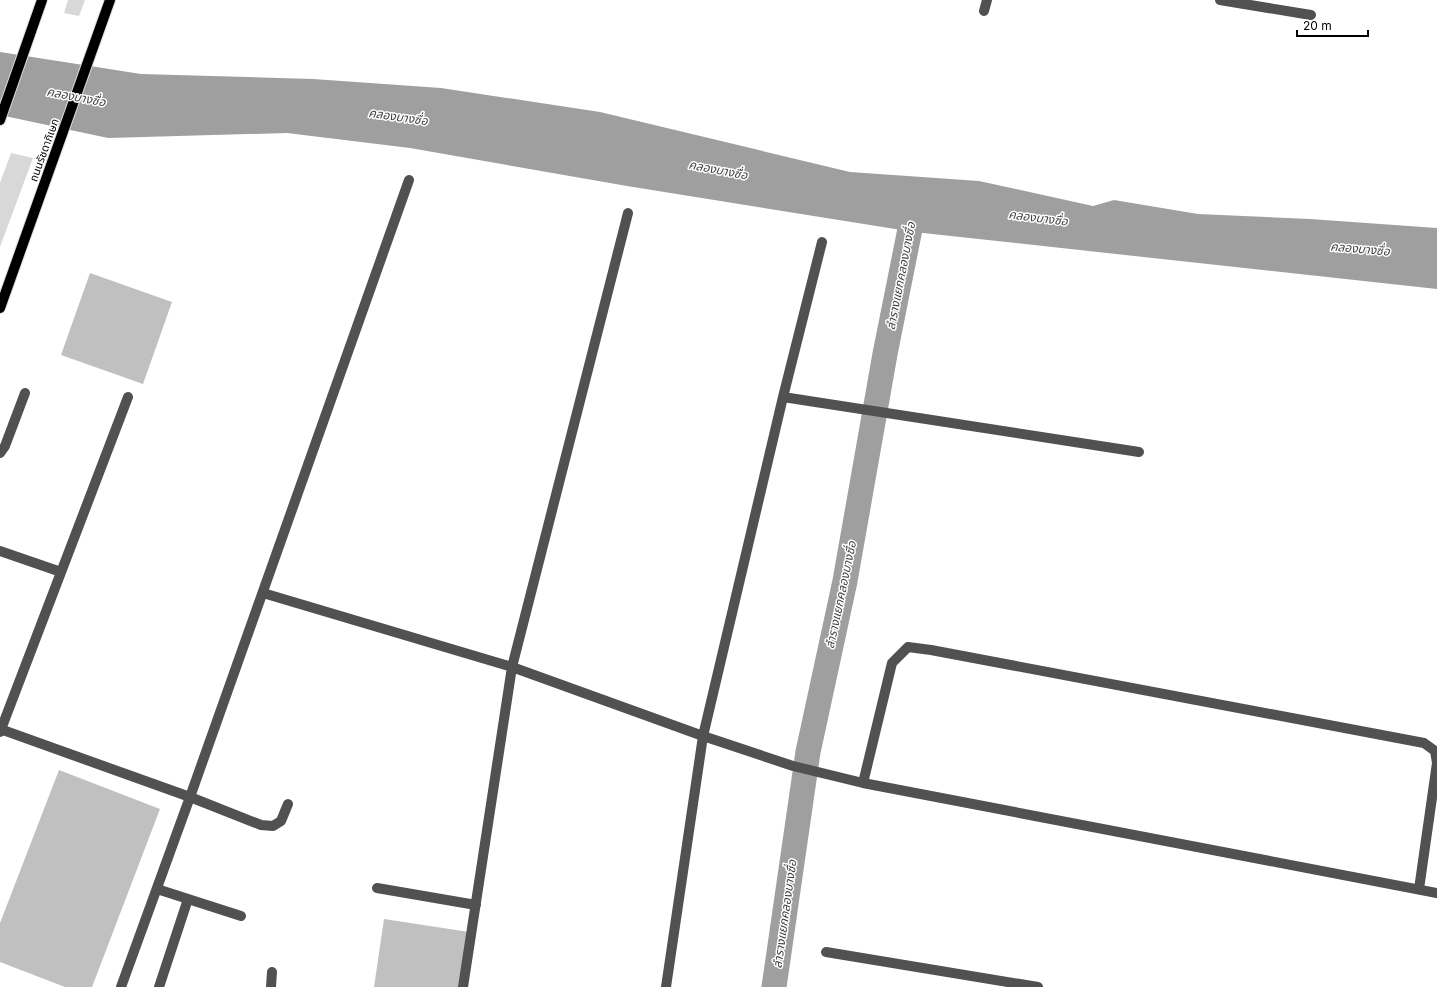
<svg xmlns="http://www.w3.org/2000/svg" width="1437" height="987" font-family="Inter,'Noto Sans Thai',sans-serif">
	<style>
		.green { fill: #d8d8d8 }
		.water { fill: #9f9f9f }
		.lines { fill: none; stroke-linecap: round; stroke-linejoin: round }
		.canal { stroke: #9f9f9f; stroke-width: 25 }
		.building { fill: #c0c0c0 }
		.major-casing { stroke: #dbdbdb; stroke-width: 12 }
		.minor { stroke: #515151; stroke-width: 10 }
		.major { stroke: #000; stroke-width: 10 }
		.labels { text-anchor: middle; stroke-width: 3; stroke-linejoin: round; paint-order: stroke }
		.street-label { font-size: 11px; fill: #000; stroke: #fff }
		.water-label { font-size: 12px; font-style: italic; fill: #404040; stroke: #fff }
	</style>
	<rect width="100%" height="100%" fill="#fff"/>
	<path class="green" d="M68,0h17l-6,16 -15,-3z
		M11,153l22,5 -33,89v-64z"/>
	<path class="water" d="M0,52l141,22 172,5 128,9 159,24 250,60 129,9 114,25 21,-6 84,14 112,5 127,9v61l-523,-57 -287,-46 -217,-38 -123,-15 -179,5 -108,-23z"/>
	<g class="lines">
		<path class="canal" d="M774,987l34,-235 37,-171 40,-227 30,-150"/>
	</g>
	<path class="building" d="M90,273l82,29 -29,82 -82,-29z
		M59,770l101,39 -68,178h-27l-65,-25v-39z
		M384,919l85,13 -8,55h-87z"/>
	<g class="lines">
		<defs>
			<path id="major" d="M0,120l42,-120
				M0,308l110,-308"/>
		</defs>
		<use href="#major" class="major-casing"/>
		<path class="minor" d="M1220,0l91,15
			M984,11l3,-11
			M783,397l356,55
			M0,453l5,-7 20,-53
			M0,551l61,21
			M263,593l249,74 191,69 90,30 70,17 574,110
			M0,729l190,68 71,28 12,1 8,-5 7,-17
			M0,732l128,-335
			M863,783l29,-120 16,-16 23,3 493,93 11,8 2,12 -18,126
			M377,888l99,17
			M157,889l84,27
			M826,952l212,35
			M121,987l69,-190 219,-617
			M159,987l29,-88
			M271,987l1,-15
			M463,987l49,-320 116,-454
			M666,987l37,-251 80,-339 39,-155"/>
		<use href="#major" class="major"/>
	</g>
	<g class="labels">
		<g class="street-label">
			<text transform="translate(44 150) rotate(-70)" y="4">ถนนรัชดาภิเษก</text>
		</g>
		<g class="water-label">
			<text transform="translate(76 97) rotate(11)" y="4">คลองบางซื่อ</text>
			<text transform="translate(398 117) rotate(8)" y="4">คลองบางซื่อ</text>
			<text transform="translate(718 170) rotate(11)" y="4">คลองบางซื่อ</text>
			<text transform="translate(1038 218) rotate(7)" y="4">คลองบางซื่อ</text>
			<text transform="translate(1360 249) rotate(5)" y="4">คลองบางซื่อ</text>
			<text transform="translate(901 276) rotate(-79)" y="4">ลำรางแยกคลองบางซื่อ</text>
			<text transform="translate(841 595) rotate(-78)" y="4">ลำรางแยกคลองบางซื่อ</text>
			<text transform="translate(785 914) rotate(-82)" y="4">ลำรางแยกคลองบางซื่อ</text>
		</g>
	</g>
	<path d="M1297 30v6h71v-6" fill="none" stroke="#000000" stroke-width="2"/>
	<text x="1303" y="30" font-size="12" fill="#000000" stroke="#ffffff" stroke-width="3" paint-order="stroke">20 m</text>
</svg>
